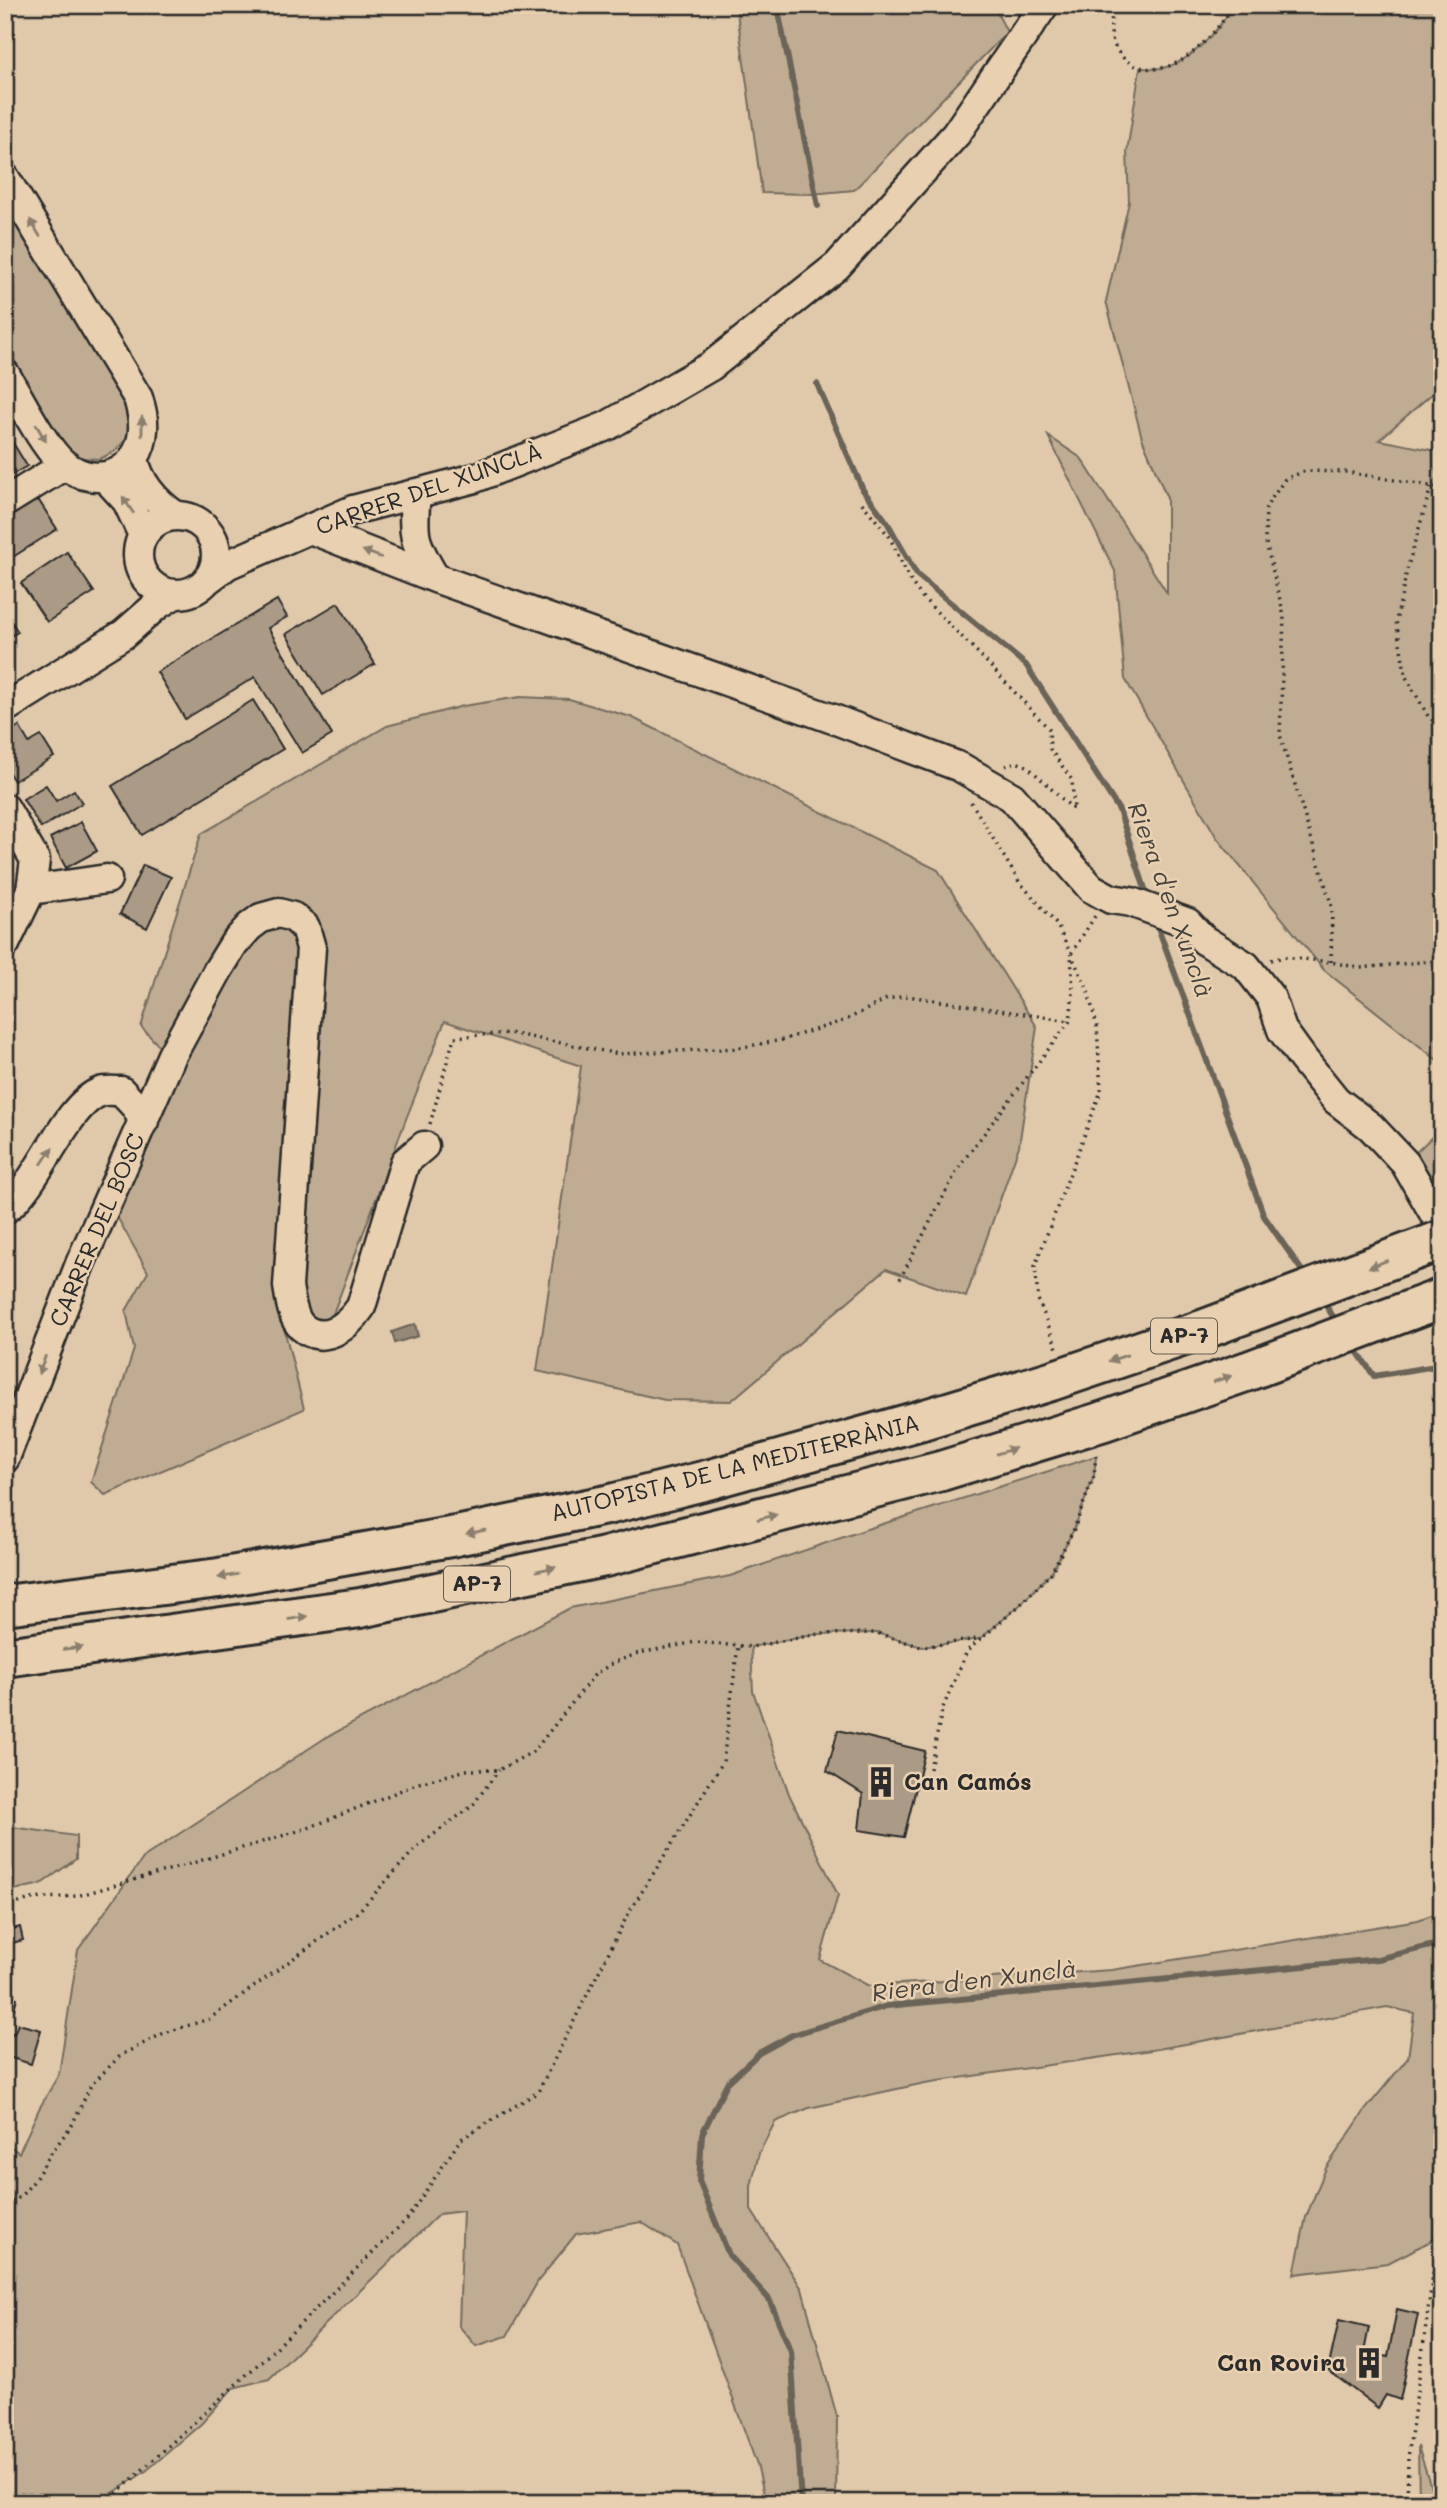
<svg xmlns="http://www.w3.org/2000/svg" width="1447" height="2508" font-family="Mali,sans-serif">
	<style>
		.green { fill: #bfac93; stroke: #756c5f; stroke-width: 2 }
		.water { fill: #968876; stroke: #6b6358; stroke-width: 2 }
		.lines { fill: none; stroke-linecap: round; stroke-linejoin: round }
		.stream { stroke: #6b6358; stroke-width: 6 }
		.building { fill: #ab9a85; stroke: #2b2b2b; stroke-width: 2 }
		.minor-casing { stroke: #2b2b2b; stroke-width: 33 }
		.highway-casing { stroke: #2b2b2b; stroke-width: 44 }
		.path { stroke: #2b2b2b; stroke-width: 3.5; stroke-dasharray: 2 5; stroke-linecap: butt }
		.minor { stroke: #e8d0b0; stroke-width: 28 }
		.highway { stroke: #e8d0b0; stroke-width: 38 }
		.highway-bridge-casing { stroke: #2b2b2b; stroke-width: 44; stroke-linecap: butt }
		.highway-bridge { stroke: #e8d0b0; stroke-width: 38 }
		.oneway { fill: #8a7e6e }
		.labels { text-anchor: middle; stroke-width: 5; stroke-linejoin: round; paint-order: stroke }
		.shield { fill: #e8d0b0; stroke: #645c53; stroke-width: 2 }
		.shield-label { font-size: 21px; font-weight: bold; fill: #2b2b2b }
		.street-label { font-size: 23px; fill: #2b2b2b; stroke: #e8d0b0 }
		.poi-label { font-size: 23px; font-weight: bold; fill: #2b2b2b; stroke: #e8d0b0; text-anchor: start }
		.water-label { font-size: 24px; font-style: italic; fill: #46423e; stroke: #e8d0b0 }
	</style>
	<rect width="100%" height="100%" fill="#e0c9ab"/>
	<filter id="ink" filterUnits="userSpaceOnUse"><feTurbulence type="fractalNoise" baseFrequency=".0143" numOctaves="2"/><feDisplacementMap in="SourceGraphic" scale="14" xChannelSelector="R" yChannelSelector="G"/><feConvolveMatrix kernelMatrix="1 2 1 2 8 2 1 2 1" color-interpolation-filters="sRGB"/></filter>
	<g filter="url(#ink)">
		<path class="green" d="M736,5h257l14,27 -153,158 -43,4 -49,-1z
			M1234,5h208v380l-63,55 63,12v612l-118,-94 -107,-132 -92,-159 -10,-108 -67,-135 33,22 86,135v-95l-25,-60 -36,-137 23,-99 -2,-50 13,-84c7,0 16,1 23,0 30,-7 55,-38 71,-63z
			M5,192l120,198 6,44 -16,17 -15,8 -20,-1 -18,-13 -57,-91z
			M520,697l49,2 62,18 307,153 99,157 -18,119 -53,151 -80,-28 -155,132 -66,-1 -128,-29 44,-305 -136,-45 -39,98 -75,200 -47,9 20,81 -199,86 -14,-13 43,-133 -8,-38 22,-39 -32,-57 64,-147 -39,-41 60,-193 186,-108 76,-20z
			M1442,1127v79l-37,-43z
			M1096,1456l-2,20 -20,53 -23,44 -31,32 -40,34 -58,8 -45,-14 -59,1 -67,13 2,44 36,103 49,101 -18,65 49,26 243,-16 306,-50 24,-9v312l-11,18 -43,22 -94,11 12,-57 20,-49 40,-59 42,-51 6,-45 -27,-6 -229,42 -233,34 -116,25 -34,14 -16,31 -8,33v24l51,79 35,128 -1,86h-70l-8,-35 -81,-223 -36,-23 -65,12 -38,47 -31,55 -31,10 -17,-20 4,-115 -24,3 -170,165 -36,9 -32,36 -55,47 -48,32h-93v-361l14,11 20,-44 20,-35 19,-124 66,-93 181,-119 245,-130 160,-32 137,-47z
			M5,1826l71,10v23l-35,25 -36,8z
			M1418,2446l18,57h-17z"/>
		<path class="water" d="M415,1324l3,12 -23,7 -3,-11z"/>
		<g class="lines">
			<path class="stream" d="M777,5l41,201
				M817,384l46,106 24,32 30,53 109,90 93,145 29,88
				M1156,922l108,294 43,62
				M1321,1298l17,26
				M1352,1344l22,32 68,-11
				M801,2503l-10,-152 -22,-52 -40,-44 -30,-74 3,-47 25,-51 32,-30 33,-18 95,-29 491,-47 64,-16"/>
		</g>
		<path class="building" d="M5,430l22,36 -22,13z
			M36,496l21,33 -52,33v-46z
			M67,552l27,40 -47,30 -26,-39z
			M277,600l10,17 -19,11 64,107 -30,18 -47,-76 -70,42 -28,-47z
			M338,603l37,61 -52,31 -37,-61z
			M5,612l13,20 -13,7z
			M253,700l30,49 -141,86 -30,-49z
			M19,726l10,17 12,-7 13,21 -40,24 -9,-14v-33z
			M46,785l10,16 18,-11 8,13 -41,25 -18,-29z
			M81,822l16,29 -31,17 -16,-30z
			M143,865l28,12 -24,51 -27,-14z
			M5,1244l7,4 -7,15z
			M838,1730l87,21 -21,86 -45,-7 4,-36 -36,-23z
			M20,1927l3,13 -14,4 -3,-13z
			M7,1994l10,4 -3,11 -9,-3z
			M18,2024l23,6 -10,34 -26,-8 2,-25 7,3z
			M1397,2309l21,5 -18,86 -14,-5 -8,13 -50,-38 11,-50 30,7 -5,25 24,5z"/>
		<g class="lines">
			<defs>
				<path id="minor" d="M5,178l133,220c3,10 6,20 5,32 -2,42 -45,61 -78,35 -20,-15 -46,-68 -60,-91
					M134,459c5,24 22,43 42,57
					M106,478l21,23 16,34
					M416,493c-4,43 -3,48 19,85
					M5,502l60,-37
					M138 555a39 39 0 1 1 78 0a39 39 0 1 1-78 0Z
					M310,529l125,49 401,142 124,47 52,30 79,91 20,11 20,3 57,21 16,17 42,26 25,32 11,32 21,29 33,41 35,27 34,36 37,64
					M207,580l20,-15 126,-55 122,-32 132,-52 104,-60 126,-100 119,-132 88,-129
					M5,708l119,-74 33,-29 18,-11
					M5,808l30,52 -4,30 -26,54
					M31,890l76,-11
					M5,1209c33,-23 60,-104 95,-117 5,-2 15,-1 21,-1l14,15 9,15
					M5,1458l75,-194 92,-209 46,-85 16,-26 15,-17 12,-9 18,-5 14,4 12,10 6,21 -23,338c2,12 4,32 14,41 22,19 46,-1 59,-20l44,-145 19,-16"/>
				<path id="highway" d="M5,1605l214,-27 237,-42 155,-32 100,-25 211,-59
					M5,1657l355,-49 245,-51 336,-86"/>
			</defs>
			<use href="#minor" class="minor-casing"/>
			<use href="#highway" class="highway-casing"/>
			<path class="path" d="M1116,5c-16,34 6,69 45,63 29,-4 58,-40 73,-63
				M1431,487l-23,79 -12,55 10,56 22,39 14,13
				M862,503l27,33 22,46 11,15 58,58 69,74 1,20 22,31 2,30 -47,-44 -11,-4 -10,4
				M971,802l47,78 39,45 30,63 10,38 4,65 -66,175 3,33 19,49
				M1271,960l13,-3 47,5 29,6 82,-8
				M1331,962l1,-55 -52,-172 4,-119 -19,-77 1,-32 19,-28 20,-8 41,1 96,16
				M430,1124l24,-87 55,-4 110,21 119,-6 44,-8 64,-20 41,-21 21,-3 162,25
				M900,1279l60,-114 110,-144 3,-28 -2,-39 24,-38
				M930,1769l12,-59 25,-59 53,-46 31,-32 23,-44 20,-53 2,-22
				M5,1908l25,-9 47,-3 109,-31 122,-37 111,-45 48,-13h32l35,-19 62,-78 19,-11 24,-9 57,-11 55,5 67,-13 59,-1 45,14 56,-8
				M5,2205l15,-8 14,-16 17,-28 21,-28 19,-40 30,-30 43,-22 45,-14 149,-107 59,-65 55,-41 27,-36
				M106,2503l172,-157 129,-127 54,-80 77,-47 90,-178 95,-152 15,-116
				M1407,2503l1,-45 26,-192 8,-31"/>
			<use href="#minor" class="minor"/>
			<use href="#highway" class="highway"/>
			<defs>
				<path id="highway-bridge" d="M922,1420l132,-40 148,-50 240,-90
					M941,1471l163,-50 144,-50 194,-73"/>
			</defs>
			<use href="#highway-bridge" class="highway-bridge-casing"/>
			<use href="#highway-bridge" class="highway-bridge"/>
		</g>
		<defs><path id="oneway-solid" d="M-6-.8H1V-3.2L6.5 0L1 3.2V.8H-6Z" transform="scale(1.75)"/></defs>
		<g class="oneway">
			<use href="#oneway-solid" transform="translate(35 228) rotate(-121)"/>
			<use href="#oneway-solid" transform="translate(142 426) rotate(-90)"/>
			<use href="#oneway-solid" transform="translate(41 433) rotate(60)"/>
			<use href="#oneway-solid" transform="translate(128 505) rotate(-124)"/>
			<use href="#oneway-solid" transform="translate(372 554) rotate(-159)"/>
			<use href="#oneway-solid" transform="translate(47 1156) rotate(-56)"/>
			<use href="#oneway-solid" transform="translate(1378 1264) rotate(159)"/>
			<use href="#oneway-solid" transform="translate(1118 1358) rotate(161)"/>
			<use href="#oneway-solid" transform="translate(42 1365) rotate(111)"/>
			<use href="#oneway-solid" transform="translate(1222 1379) rotate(-19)"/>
			<use href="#oneway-solid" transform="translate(1006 1451) rotate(-17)"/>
			<use href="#oneway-solid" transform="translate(767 1517) rotate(-14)"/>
			<use href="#oneway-solid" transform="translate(476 1532) rotate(168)"/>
			<use href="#oneway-solid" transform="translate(546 1569) rotate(-11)"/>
			<use href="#oneway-solid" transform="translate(228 1576) rotate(170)"/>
			<use href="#oneway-solid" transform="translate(298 1618) rotate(-9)"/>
			<use href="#oneway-solid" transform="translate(73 1648) rotate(-7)"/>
		</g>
	</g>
	<defs>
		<symbol id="building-bare" viewBox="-9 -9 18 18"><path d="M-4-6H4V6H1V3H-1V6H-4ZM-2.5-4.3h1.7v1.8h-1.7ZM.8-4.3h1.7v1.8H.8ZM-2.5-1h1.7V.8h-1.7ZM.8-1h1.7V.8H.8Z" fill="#2b2b2b" stroke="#e8d0b0" stroke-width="2.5" paint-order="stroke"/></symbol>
	</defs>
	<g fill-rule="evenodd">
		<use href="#building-bare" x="859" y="1760" width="44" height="44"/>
		<use href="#building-bare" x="1347" y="2341" width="44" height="44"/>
	</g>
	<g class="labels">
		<g class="shield">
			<rect x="1151" y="1318.5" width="66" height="35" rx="5"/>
			<rect x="444" y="1566.5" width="66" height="35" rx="5"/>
		</g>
		<g class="shield-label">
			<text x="1184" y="1343">AP-7</text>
			<text x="477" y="1591">AP-7</text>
		</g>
		<g class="street-label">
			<text transform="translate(429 489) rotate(-19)" y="8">CARRER DEL XUNCLÀ</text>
			<text transform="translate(97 1230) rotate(-67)" y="8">CARRER DEL BOSC</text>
			<text transform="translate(735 1468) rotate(-14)" y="8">AUTOPISTA DE LA MEDITERRÀNIA</text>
		</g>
		<g class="poi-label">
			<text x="904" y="1790">Can Camós</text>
			<text x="1346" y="2371" text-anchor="end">Can Rovira</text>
		</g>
		<g class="water-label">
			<text transform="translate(1170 900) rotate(70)" y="8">Riera d'en Xunclà</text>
			<text transform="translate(974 1981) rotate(-7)" y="8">Riera d'en Xunclà</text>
		</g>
	</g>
	<rect width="1447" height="2508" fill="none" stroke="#e8d0b0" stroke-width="28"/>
	<rect x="14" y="14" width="1419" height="2480" fill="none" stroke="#2b2b2b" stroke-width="2.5" filter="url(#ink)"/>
</svg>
